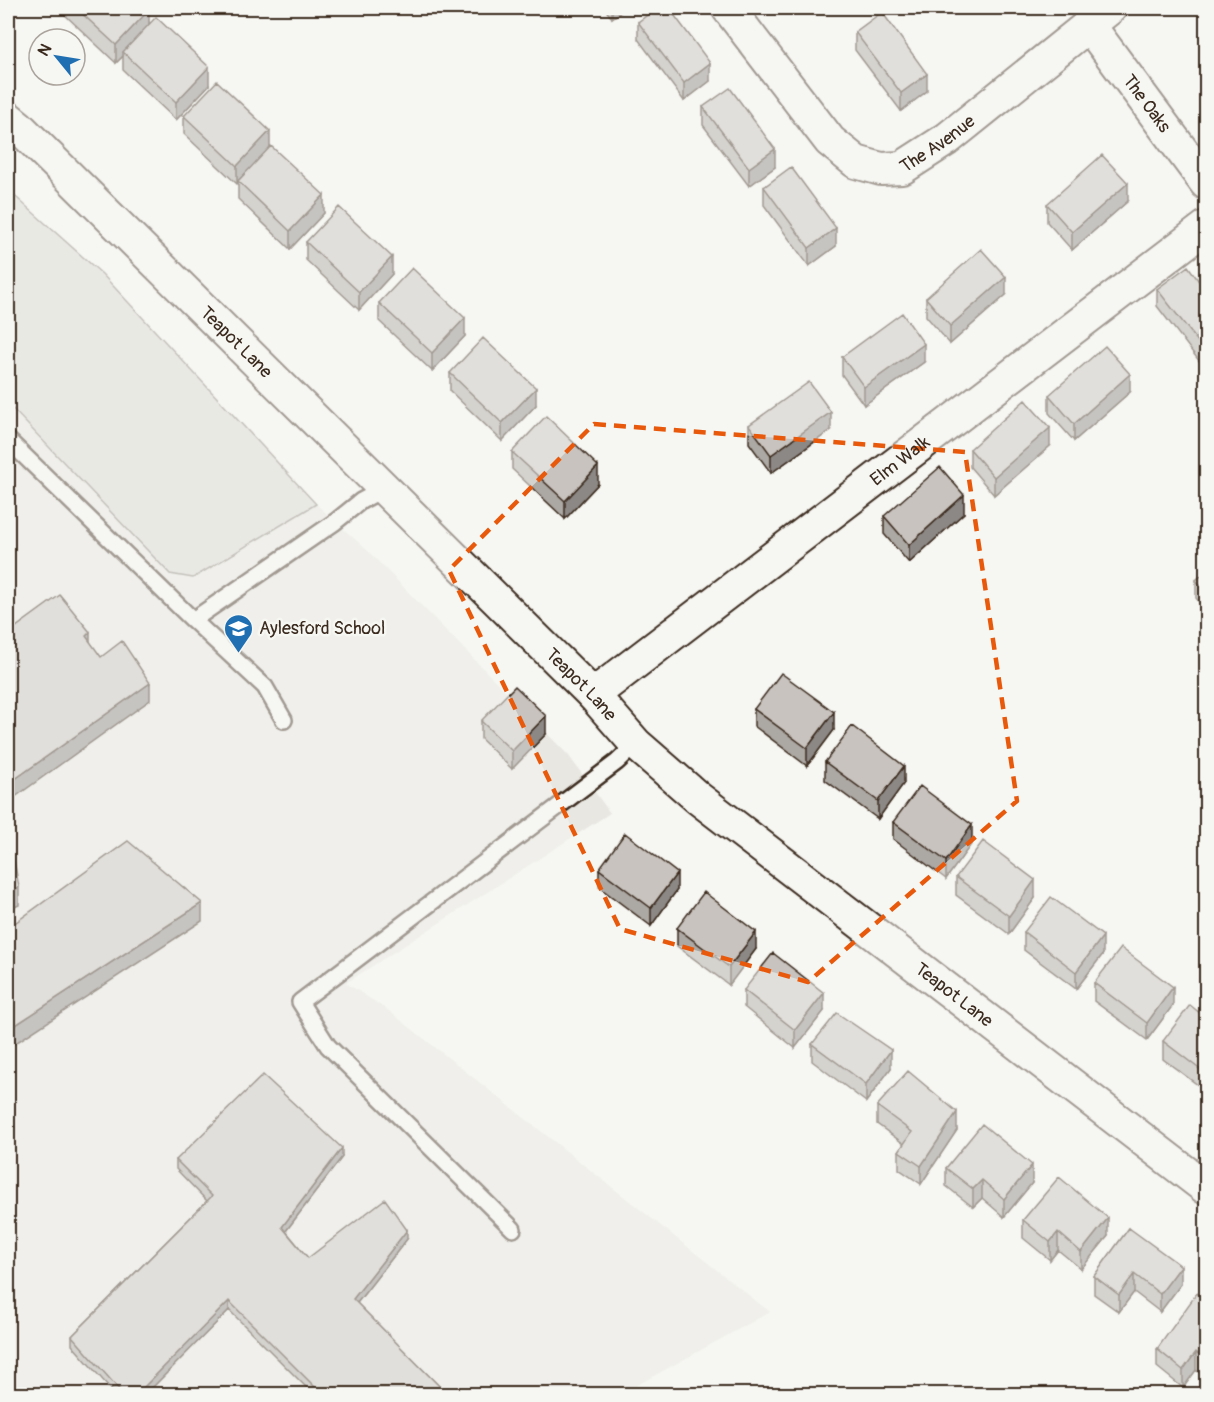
<svg xmlns="http://www.w3.org/2000/svg" width="1214" height="1402" font-family="Pangolin,sans-serif">
	<style>
		.built { fill: #e8e7e2 }
		.green { fill: #dad9d3; stroke: #8a8278; stroke-width: 1.5 }
		.lines { fill: none; stroke-linecap: round; stroke-linejoin: round }
		.service-casing { stroke: #3b2a1e; stroke-width: 20 }
		.minor-casing { stroke: #3b2a1e; stroke-width: 36 }
		.service { stroke: #f6f6f2; stroke-width: 15 }
		.minor { stroke: #f6f6f2; stroke-width: 32 }
		.wall { fill: #aca8a3; stroke: #3b2a1e; stroke-width: 1.5 }
		.shaded-wall { fill: #8c8885; stroke: #3b2a1e; stroke-width: 1.5 }
		.building { fill: #c8c3be; stroke: #3b2a1e; stroke-width: 1.5 }
		.marked { fill: none; stroke: #e8590c; stroke-width: 4.5; stroke-dasharray: 12 8; stroke-linejoin: round }
		.labels { text-anchor: middle; stroke-width: 5; stroke-linejoin: round; paint-order: stroke }
		.street-label { font-size: 18px; fill: #3b2a1e; stroke: #f6f6f2 }
		.poi-label { font-size: 18px; fill: #3b2a1e; stroke: #f6f6f2; text-anchor: start }
	</style>
	<rect width="100%" height="100%" fill="#f6f6f2"/>
	<filter id="ink" filterUnits="userSpaceOnUse"><feTurbulence type="fractalNoise" baseFrequency=".0167" numOctaves="2"/><feDisplacementMap in="SourceGraphic" scale="12" xChannelSelector="R" yChannelSelector="G"/><feConvolveMatrix kernelMatrix="1 2 1 2 8 2 1 2 1" color-interpolation-filters="sRGB"/></filter>
	<g filter="url(#ink)">
		<path class="built" d="M8,190l94,84 214,230 52,47 201,205 41,57 -264,170 43,28 381,301 -149,82h-613z"/>
		<path class="green" d="M8,190l94,84 214,230 -123,74 -23,-4 -162,-170z"/>
		<g class="lines">
			<defs>
				<path id="service" d="M8,440l185,180 142,-98 26,-21 24,-13
					M193,620l72,67 19,33
					M513,1229l-185,-183 -28,-44 317,-240 19,-18"/>
				<g id="minor">
					<path id="s1" d="M728,8l102,133 26,21 25,7 21,-1 45,-29 163,-131"/>
					<path id="s2" d="M1088,24l118,159"/>
					<path id="s3" d="M8,118l11,9 574,568 43,49 62,54 508,390"/>
					<path id="s4" d="M593,695l613,-468"/>
				</g>
			</defs>
			<use href="#service" class="service-casing"/>
			<use href="#minor" class="minor-casing"/>
			<use href="#service" class="service"/>
			<use href="#minor" class="minor"/>
		</g>
		<path class="wall" d="M63,8h84l2,17 60,60 -33,35 -53,-50v-14l-7,7 -53,-50z
			M604,8h22l-14,10z
			M638,22l72,59 -26,20 -46,-62z
			M855,32l72,59 -26,20 -46,-61z
			M703,107l72,60 -26,19 -46,-61z
			M184,116l86,30 54,67 -34,36 -52,-50v-16l-1,1 -53,-50z
			M764,187l72,59 -27,20 -45,-61z
			M1128,201l-56,49 -25,-28v-18z
			M306,242l86,32 -33,36 -53,-50z
			M1157,289l49,2 -3,75 -46,-60z
			M1006,295l-56,49 -24,-28v-18z
			M379,303l86,33 -33,35 -53,-50z
			M842,357l82,5 -60,43 -22,-30z
			M450,373l86,32 -34,36 -52,-50z
			M1130,392l-56,49 -25,-28v-18z
			M749,425l82,5 -60,43 -22,-30z
			M1050,446l-56,49 -24,-28v-18z
			M512,452l86,32 -33,35 -53,-50z
			M964,513l-55,50 -25,-29v-18z
			M1206,572v39l-10,-13v-18z
			M754,709l80,21 -27,36 -53,-40z
			M481,721l65,13 -34,35 -31,-30z
			M825,762l79,21 -26,36 -53,-39z
			M893,822l79,21 -26,36 -53,-40z
			M599,869l78,21 -26,36 -52,-39z
			M956,877l79,21 -26,36 -53,-39z
			M677,928l79,21 -27,36 -52,-39z
			M1024,932l79,22 -27,35 -52,-39z
			M1094,983l79,22 -26,35 -53,-39z
			M744,990l80,21 -29,37 -51,-41z
			M1206,1018v73l-43,-32v-18z
			M812,1044l79,24 -25,34 -54,-41z
			M877,1106l80,24 -36,54 -22,-15v-18l5,-7 -27,-20z
			M342,1157l-56,74 22,27 99,-19 -50,64 91,92h-134l-85,-85 -84,85h-29l-44,-50v-9l135,-135 -31,-32v-9z
			M946,1168l86,15 -28,34 -22,-19 -9,9 -27,-21z
			M1023,1220l85,16 -27,33 -23,-19 -8,10 -27,-22z
			M1129,1228l52,56 -21,28 -26,-20 -15,20 -25,-18v-18z
			M1206,1301v77l-10,-8 -13,18 -26,-21v-18z"/>
		<path class="shaded-wall" d="M612,8h14l-14,10z
			M149,10v18l-26,24v4l-7,7v-18z
			M710,63v18l-26,20v-18z
			M209,67v18l-33,35v-18z
			M927,74v17l-26,20v-18z
			M270,131v18l-32,32 -1,3v-18z
			M775,149v18l-26,19v-18z
			M1128,183v18l-56,49v-18z
			M324,195v18l-34,36v-18z
			M836,228v18l-27,20v-18z
			M392,257v17l-33,36v-18z
			M1006,277v18l-56,49v-18z
			M465,318v18l-33,35v-18z
			M924,344v18l-60,43v-18z
			M1206,345v18l-3,3v-18z
			M1130,374v18l-56,49v-17z
			M536,388v17l-34,36v-18z
			M831,412v18l-60,43v-18z
			M1050,428v18l-56,49v-18z
			M598,466v18l-33,35v-18z
			M964,495v18l-55,50v-18z
			M90,632v18l-4,-14z
			M150,683v17l-142,102v-18z
			M834,712v18l-27,36v-18z
			M546,716v18l-34,35v-18z
			M904,766v17l-26,36v-18z
			M972,825v18l-26,36v-18z
			M677,873v17l-26,36v-18z
			M1035,880v18l-26,36v-18z
			M19,887v18l-11,5v-17z
			M202,903v18l-194,127v-18z
			M756,932v17l-27,36v-18z
			M1103,936v18l-27,35v-17z
			M1173,987v18l-26,35v-17z
			M824,993v18l-29,37v-18z
			M891,1050v18l-25,34v-18z
			M957,1112v18l-36,54v-18z
			M342,1148v9l-60,79v-9z
			M1032,1165v18l-28,34v-18z
			M982,1180v18l-9,9v-18z
			M1108,1218v18l-27,33v-17z
			M407,1230v9l-54,69v-9z
			M1058,1232v18l-8,10v-18z
			M1181,1266v18l-21,28v-18z
			M1134,1274v18l-15,20v-17z
			M229,1301v9l-84,85h-9z
			M1196,1352v18l-13,18v-18z"/>
		<path class="building" d="M76,8h71l2,2 -33,35z
			M657,8h12l41,55 -26,20 -46,-61z
			M882,12l45,62 -26,19 -46,-61z
			M156,17l53,50 -33,35 -53,-50z
			M217,81l53,50 -33,35 -53,-50z
			M730,88l45,61 -26,19 -46,-61z
			M271,146l53,49 -34,36 -52,-50z
			M1102,155l26,28 -56,49 -25,-28z
			M791,167l45,61 -27,20 -45,-61z
			M339,207l53,50 -33,35 -53,-50z
			M981,249l25,28 -56,49 -24,-28z
			M1188,266l18,25v54l-3,3 -46,-59z
			M412,268l53,50 -33,35 -53,-50z
			M902,313l22,31 -60,43 -22,-30z
			M483,338l53,50 -34,35 -52,-50z
			M1105,346l25,28 -56,50 -25,-29z
			M809,382l22,30 -60,43 -22,-30z
			M1025,400l25,28 -56,49 -24,-28z
			M546,416l52,50 -33,35 -53,-49z
			M940,467l24,28 -55,50 -25,-29z
			M1206,572v21l-10,-13z
			M60,595l30,37 -4,4 15,21 21,-16 28,42 -142,101v-151z
			M781,673l53,39 -27,36 -53,-39z
			M515,686l31,30 -34,35 -31,-30z
			M852,726l52,40 -26,35 -53,-39z
			M920,786l52,39 -26,36 -53,-39z
			M625,833l52,40 -26,35 -52,-39z
			M128,841l74,62 -194,127v-102z
			M983,841l52,39 -26,36 -53,-39z
			M8,854l5,1 6,32 -11,6z
			M704,892l52,40 -27,35 -52,-39z
			M1051,897l52,39 -27,36 -52,-40z
			M1121,948l52,39 -26,36 -53,-40z
			M773,953l51,40 -29,37 -51,-40z
			M1190,1005l16,13v56l-43,-33z
			M837,1013l54,37 -25,34 -54,-40z
			M908,1071l49,41 -36,54 -22,-15 13,-19 -35,-26z
			M263,1075l79,73 -60,79 26,31 77,-59 22,31 -54,69 95,96h-125l-94,-94 -93,94h-12l-52,-59 140,-140 -36,-36z
			M982,1124l50,41 -28,34 -22,-19 -9,9 -27,-21z
			M1059,1177l49,41 -27,34 -23,-20 -8,10 -27,-22z
			M1129,1228l52,38 -21,28 -26,-20 -15,21 -25,-19z
			M1197,1293l9,8v59l-10,-8 -13,18 -26,-21z"/>
	</g>
	<path d="M0 0H1214V1402H0ZM594,424l371,28 52,349 -209,181 -188,-53 -171,-359z" fill="#f6f6f2" fill-opacity=".55" fill-rule="evenodd"/>
	<path class="marked" d="M594,424l371,28 52,349 -209,181 -188,-53 -171,-359z"/>
	<defs>
		<symbol id="school-pin" viewBox="-11 -11 22 30"><path d="M0 17L-7.5 6A9.5 9.5 0 1 1 7.5 6Z" fill="#1f6fb2" stroke="#f6f6f2"/><path d="M0-5L7-2L0 1L-7-2ZM-4 1L0 2.5L4 1V4Q0 6-4 4Z" fill="#fff"/></symbol>
	</defs>
	<g fill-rule="evenodd">
		<use href="#school-pin" x="222" y="612" width="33" height="45"/>
	</g>
	<g class="labels">
		<g class="street-label">
			<text dy="6" stroke="none"><textPath href="#s2" startOffset="99">The Oaks</textPath></text>
			<text dy="6" stroke="none"><textPath href="#s1" startOffset="291">The Avenue</textPath></text>
			<text dy="6" stroke="none"><textPath href="#s3" startOffset="320">Teapot Lane</textPath></text>
			<text dy="6" stroke="none"><textPath href="#s4" startOffset="386">Elm Walk</textPath></text>
			<text dy="6" stroke="none"><textPath href="#s3" startOffset="806">Teapot Lane</textPath></text>
			<text dy="6" stroke="none"><textPath href="#s3" startOffset="1292">Teapot Lane</textPath></text>
		</g>
		<g class="poi-label">
			<text x="259" y="634">Aylesford School</text>
		</g>
	</g>
	<rect width="1214" height="1402" fill="none" stroke="#f6f6f2" stroke-width="30"/>
	<rect x="15" y="15" width="1184" height="1372" fill="none" stroke="#3b2a1e" stroke-width="2" filter="url(#ink)"/>
	<g transform="translate(57 57) rotate(300)"><circle r="28" fill="#f6f6f2" stroke="#aba49d" stroke-width="1.5"/>
	<path d="M0-4.5L10 22L0 15L-10 22Z" fill="#1f6fb2"/>
	<text y="-9" font-size="16" font-weight="bold" text-anchor="middle" fill="#3b2a1e">N</text>
	</g>
</svg>
